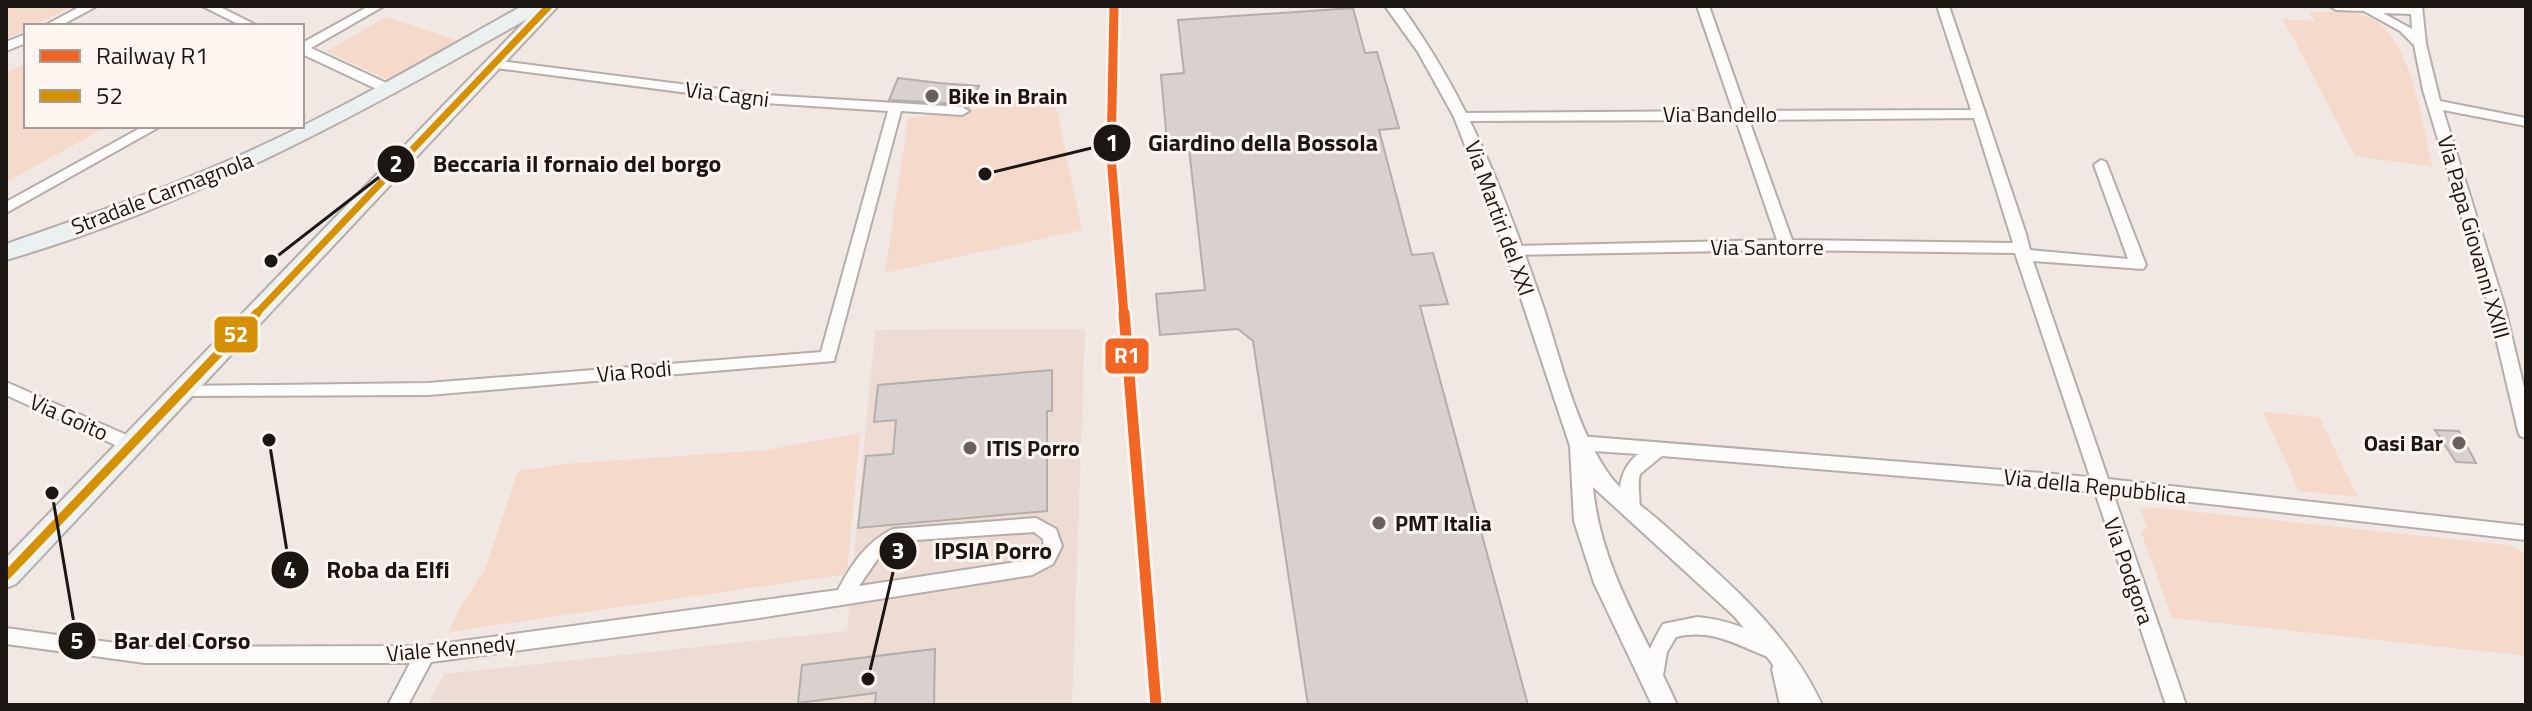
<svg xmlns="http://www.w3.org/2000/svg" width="2532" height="711" font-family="'Titillium Web',sans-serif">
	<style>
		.built { fill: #eddcd3 }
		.green { fill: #f5dacc }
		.building { fill: #d8d1ce; stroke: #b4aeaa; stroke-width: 2 }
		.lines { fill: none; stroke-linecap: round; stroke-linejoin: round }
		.minor-casing { stroke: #b4adaa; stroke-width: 4 }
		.tertiary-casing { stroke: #b4adaa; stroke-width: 4 }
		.secondary-casing { stroke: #b4adaa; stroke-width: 4 }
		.minor { fill: #fdfcfb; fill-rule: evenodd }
		.tertiary { fill: #fdfcfb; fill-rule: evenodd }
		.secondary { fill: #edf0f0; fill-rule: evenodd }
		.bus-1-far1-casing { stroke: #fff5f0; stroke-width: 12 }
		.bus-1-casing { stroke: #fff5f0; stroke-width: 15 }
		.bus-1-far1 { stroke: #d69003; stroke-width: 7 }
		.bus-1 { stroke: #d69003; stroke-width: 9 }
		.rail-1-far1-casing { stroke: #fff5f0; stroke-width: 14 }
		.rail-1-casing { stroke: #fff5f0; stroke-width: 17 }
		.rail-1-far1 { stroke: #f26522; stroke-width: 9 }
		.rail-1 { stroke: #f26522; stroke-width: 11 }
		.poi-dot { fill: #67605c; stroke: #fff5f0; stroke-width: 3 }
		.labels { text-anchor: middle; stroke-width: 6; stroke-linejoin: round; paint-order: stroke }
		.street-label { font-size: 22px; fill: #1c1613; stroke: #fff5f0 }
		.poi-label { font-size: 22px; font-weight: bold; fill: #1c1613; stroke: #fff5f0; text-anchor: start }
		.leader { fill: none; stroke: #1c1613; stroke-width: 3 }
		.callout-dot { fill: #1c1613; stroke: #fff5f0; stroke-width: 3 }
		.mark-label { font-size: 24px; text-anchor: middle; font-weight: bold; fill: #fff }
		.callout-label { font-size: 24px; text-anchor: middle; font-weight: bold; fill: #1c1613; stroke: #fff5f0; stroke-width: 6; stroke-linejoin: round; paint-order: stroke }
		.line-badge { stroke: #fff5f0; stroke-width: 3 }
		.badge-label { font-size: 22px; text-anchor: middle; font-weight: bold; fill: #fff }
	</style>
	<rect width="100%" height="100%" fill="#f1e8e4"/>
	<path class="built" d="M1085,329l-13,376h-644l16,-31 403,-43 28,-301z"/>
	<path class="green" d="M6,6h68l-41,20h-7v4l-20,9z
		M2309,12c16,1 40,-2 55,3 48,15 58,110 69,152l-78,-11 -72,-137 32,2z
		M386,17l73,24 -68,40 -65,-30z
		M26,63v63h83l-103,56v-109z
		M1052,87l30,143 -197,43 23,-155 85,-11z
		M2263,412l56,5 39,80 -59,-6z
		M860,433l-13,141 -398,58 10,-23 26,-40 33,-98 45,-7 202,-14z
		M2150,507l359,38 17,9v102l-354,-38 -31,-86 6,-4 -6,-18z"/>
	<path class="building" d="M1353,8l12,45 12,-1 22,76 -20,2 33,125 21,-2 15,51 -28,2 108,399h-220l-55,-364 -15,-12 -78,6 -4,-41 49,-4 -17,-150 -21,2 -6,-67 23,-2 -6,-53z
		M898,78l41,5 40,3 -10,21 -7,-3 -73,-4z
		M1052,370v41h-5v100l-189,17 8,-72 27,-2 3,-34 -22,2 4,-37z
		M2435,430l24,1 17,32 -20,-1z
		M935,649l-1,56h-59l1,-12 -78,10 4,-38z"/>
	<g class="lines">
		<defs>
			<path id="minor" d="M81,6h16l-37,20h-16z
				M202,6h16l40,20h-16z
				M369,6h15l-73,42 84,39v6h-10l-83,-39v-11z
				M1697,6h12l37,105 225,-1 -34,-104h12l77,228 4,16 98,9 -34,-94 7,-5 5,2 40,103 -3,4 -110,-8 75,218 418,47v14l-413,-47 73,212h-20l-71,-213 -433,-36 -22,18c-4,14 3,30 -3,42l-6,2 -6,-2c-10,-21 -6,-47 13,-62l-59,-4 -6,-2 -2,-5 2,-5 6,-2 511,41 -75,-224 -229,-3 -277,5 -2,-4 7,-5 263,-6 -41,-120 -274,1 -7,-4 7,-4 271,-2zM1974,118l39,125 -221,-3 -43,-120z
				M2330,6h92l4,38 14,57 86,17v8l-83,-16 61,194 22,92v42l-6,-2 -2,-5 -30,-127 -65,-214 -9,-45 -14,-14 -36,-20 -28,-1zM2383,13l28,1 1,15z
				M26,34v9l-20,8v-9z
				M493,60l272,35 197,12 7,4 -7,4 -61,-4 -67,250 -406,34 -250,1 -2,-4 2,-4 6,-2 244,-3 393,-31 67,-241 -123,-8 -277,-36 -1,-3z
				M144,126h17l-155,87v-11z
				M6,382l132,58 2,5 -2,5h-12l-120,-55z
				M1036,518l20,11 6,17 -9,18 -21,11 -273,43 -328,44 -23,43h-20l22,-42h-265l-139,-19v-16l139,19 280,-1 413,-56c14,-26 28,-48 55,-61zM1034,532l9,7c2,11 -4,16 -13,21l-171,26 20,-29 22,-16z
				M1697,617c29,2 55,13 81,27l3,6 -3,6 -7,2c-33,-12 -58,-30 -95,-21l-9,15 -6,35 -7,3 -7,-3c-9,-20 6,-46 16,-63z
				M1782,660l7,3 11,42h-20l-8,-36 3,-6z"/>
			<path id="tertiary" d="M1385,6h16c69,95 104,190 142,300 18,54 31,116 63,164 13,21 39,38 57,54 60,54 125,106 159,181h-25l-26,-43 -36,-45 -142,-130c7,80 52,146 84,218h-25l-58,-122 -20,-62 -4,-75 -70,-211 -46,-118 -36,-65z"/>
			<path id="secondary" d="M522,6h36l-542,578 -10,4v-30l521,-539c-167,95 -335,187 -521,241v-16c83,-29 166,-57 246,-94 93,-42 181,-94 270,-144z"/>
		</defs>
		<use href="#minor" class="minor-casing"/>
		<use href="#tertiary" class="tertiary-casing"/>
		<use href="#secondary" class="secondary-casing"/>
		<use href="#minor" class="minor"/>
		<use href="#tertiary" class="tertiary"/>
		<use href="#secondary" class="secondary"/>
		<defs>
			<path id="bus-1-far1" d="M255,315l294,-309"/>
			<path id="bus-1" d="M6,576l251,-263"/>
		</defs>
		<use href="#bus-1-far1" class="bus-1-far1-casing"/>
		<use href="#bus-1" class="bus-1-casing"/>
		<use href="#bus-1-far1" class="bus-1-far1"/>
		<use href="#bus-1" class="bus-1"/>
		<defs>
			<path id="rail-1-far1" d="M1114,6l-3,150 13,159"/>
			<path id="rail-1" d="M1124,313l32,392"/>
		</defs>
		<use href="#rail-1-far1" class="rail-1-far1-casing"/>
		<use href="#rail-1" class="rail-1-casing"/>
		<use href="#rail-1-far1" class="rail-1-far1"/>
		<use href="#rail-1" class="rail-1"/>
	</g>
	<g class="poi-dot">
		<circle cx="932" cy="96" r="8"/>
		<circle cx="2459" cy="443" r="8"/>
		<circle cx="970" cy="448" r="8"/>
		<circle cx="1379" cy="523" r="8"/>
	</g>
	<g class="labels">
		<g class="street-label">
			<text transform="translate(727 94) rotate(7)" y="8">Via Cagni</text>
			<text x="1720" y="122">Via Bandello</text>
			<text transform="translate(162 193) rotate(-21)" y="8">Stradale Carmagnola</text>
			<text transform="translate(1500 218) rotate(70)" y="8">Via Martiri del XXI</text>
			<text transform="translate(2474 237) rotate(74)" y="8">Via Papa Giovanni XXIII</text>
			<text x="1767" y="255">Via Santorre</text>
			<text transform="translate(634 371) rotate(-5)" y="8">Via Rodi</text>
			<text transform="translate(69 417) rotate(24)" y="8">Via Goito</text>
			<text transform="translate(2095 486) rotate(6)" y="8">Via della Repubblica</text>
			<text transform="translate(2129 571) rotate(71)" y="8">Via Podgora</text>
			<text transform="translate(451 648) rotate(-5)" y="8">Viale Kennedy</text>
		</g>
		<g class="poi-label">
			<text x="948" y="104">Bike in Brain</text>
			<text x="2443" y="451" text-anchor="end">Oasi Bar</text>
			<text x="986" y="456">ITIS Porro</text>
			<text x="1395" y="531">PMT Italia</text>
		</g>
	</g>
	<path class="leader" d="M985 174L1112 143M271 261L396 164M868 679L898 551M269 440L290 570M52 493L77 641"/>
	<g class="callout-dot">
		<circle cx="985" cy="174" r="8"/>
		<circle cx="271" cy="261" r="8"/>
		<circle cx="868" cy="679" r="8"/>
		<circle cx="269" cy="440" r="8"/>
		<circle cx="52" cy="493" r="8"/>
		<circle cx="1112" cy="143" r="20"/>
		<circle cx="396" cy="164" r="20"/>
		<circle cx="898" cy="551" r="20"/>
		<circle cx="290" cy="570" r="20"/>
		<circle cx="77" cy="641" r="20"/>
	</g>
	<g class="mark-label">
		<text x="1112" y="151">1</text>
		<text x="396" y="172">2</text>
		<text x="898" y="559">3</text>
		<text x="290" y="578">4</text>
		<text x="77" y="649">5</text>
	</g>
	<g class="callout-label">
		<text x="1263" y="151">Giardino della Bossola</text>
		<text x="577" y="172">Beccaria il fornaio del borgo</text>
		<text x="993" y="559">IPSIA Porro</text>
		<text x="388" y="578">Roba da Elfi</text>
		<text x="182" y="649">Bar del Corso</text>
	</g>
	<g class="line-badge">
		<rect x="213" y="315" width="46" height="39" rx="8" fill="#d69003"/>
		<rect x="1104" y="337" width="46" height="38" rx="8" fill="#f26522"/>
	</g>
	<g class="badge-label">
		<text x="236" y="342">52</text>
		<text x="1127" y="363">R1</text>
	</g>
	<rect width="2532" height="711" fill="none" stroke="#1c1613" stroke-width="16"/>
	<rect x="24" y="24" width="280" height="104" fill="#fff5f0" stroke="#a49c98" stroke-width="2"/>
	<rect x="40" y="50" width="40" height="12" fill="#f26522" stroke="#a49c98" stroke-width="2"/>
	<text x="96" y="64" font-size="24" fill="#1c1613">Railway R1</text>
	<rect x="40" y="90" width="40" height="12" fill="#d69003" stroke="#a49c98" stroke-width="2"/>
	<text x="96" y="104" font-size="24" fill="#1c1613">52</text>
</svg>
